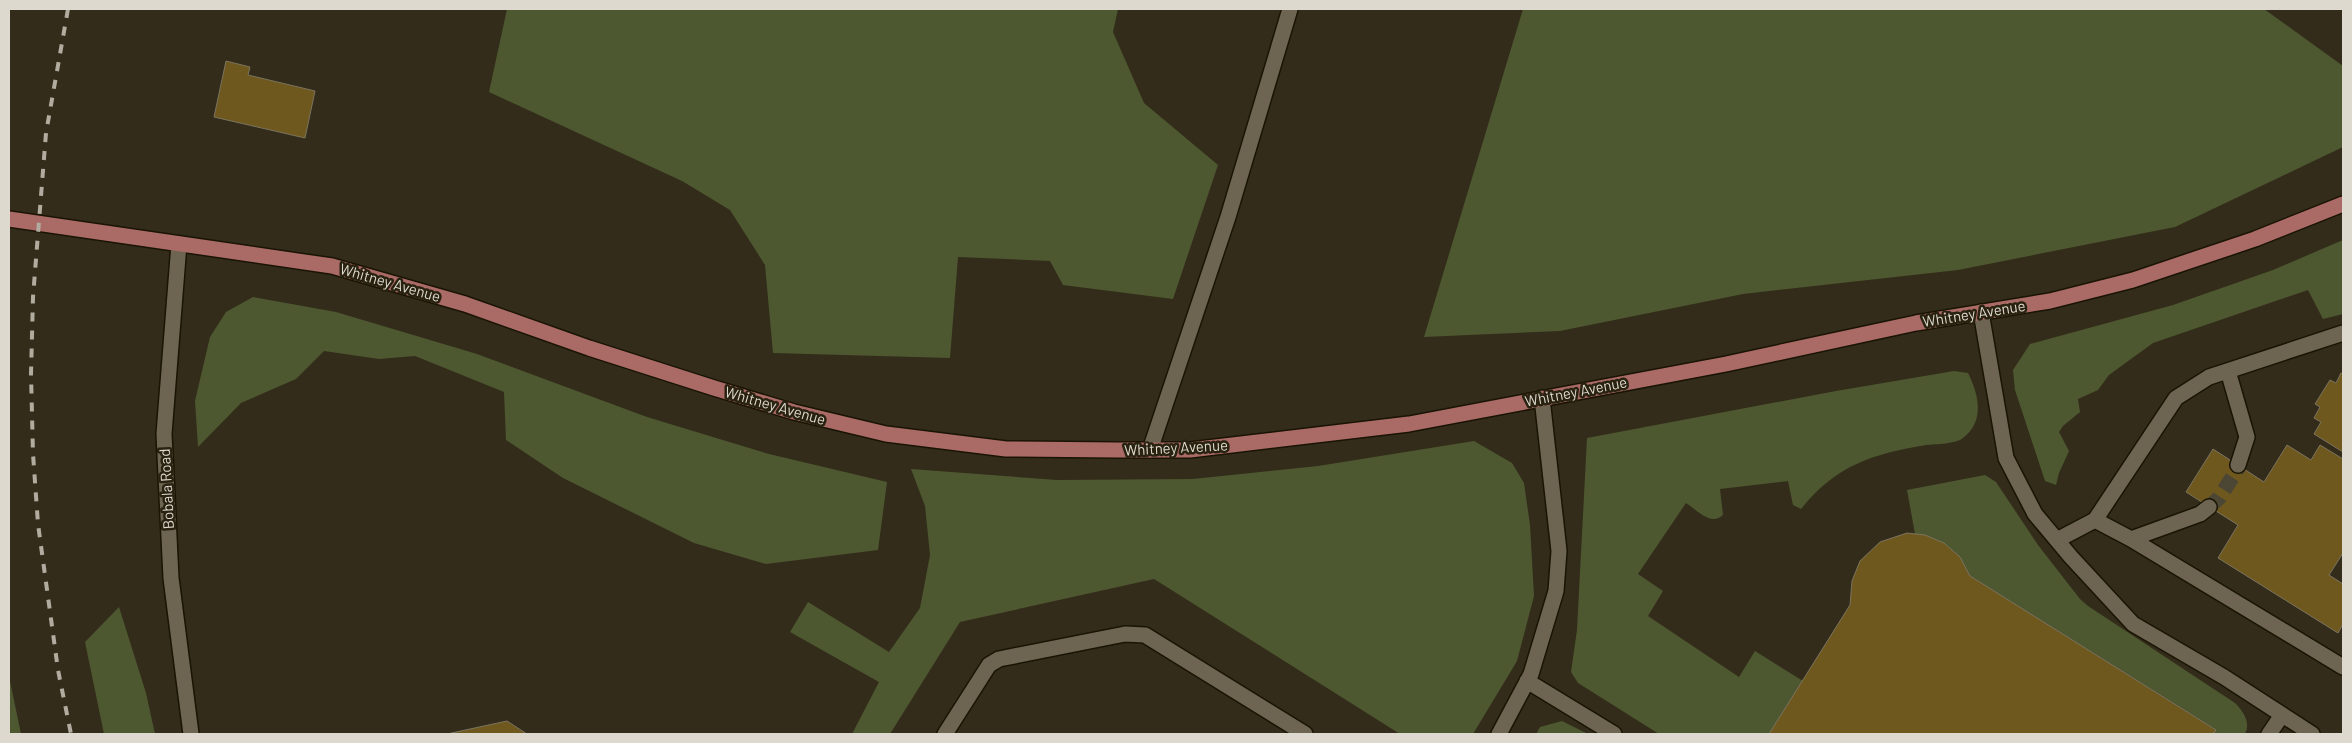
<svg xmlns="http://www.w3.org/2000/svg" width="2352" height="743" font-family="Barlow,sans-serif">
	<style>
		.green { fill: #4d5830 }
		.building { fill: #6e581d; stroke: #7c7460 }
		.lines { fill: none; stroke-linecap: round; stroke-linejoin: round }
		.minor-tunnel { stroke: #4c4635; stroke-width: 15; stroke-dasharray: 15 8; stroke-linecap: butt }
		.minor-casing { stroke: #1a1404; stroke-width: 18 }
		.major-casing { stroke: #1a1404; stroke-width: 18 }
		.minor { stroke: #6d6551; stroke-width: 15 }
		.major { stroke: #aa6a66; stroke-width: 15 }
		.rail { stroke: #b1ac9f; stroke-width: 4; stroke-dasharray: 9 9; stroke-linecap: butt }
		.labels { text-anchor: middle; stroke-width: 5; stroke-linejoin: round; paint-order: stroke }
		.street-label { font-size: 15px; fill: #ddd9ce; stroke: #292210 }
	</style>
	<rect width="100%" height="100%" fill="#332c1a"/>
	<path class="green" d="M507,9h611l-5,23 31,71 74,62 -45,134 -110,-14 -13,-24 -92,-4 -8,101 -177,-5 -8,-88 -35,-55 -48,-29 -193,-89z
		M1523,9h741l79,57v81l-168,80 -217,43 -215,24 -183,37 -136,6z
		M2343,240v74l-20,5 -15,-29 -155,53 -44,32 -11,15 -20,9 2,13 -17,14 -4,6 10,19 -10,22 -3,12 -11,-4 -30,-91 -2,-20 17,-26 143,-39 100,-35z
		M253,297l83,15 141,42 170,63 122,37 118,28 -9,68 -112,14 -72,-21 -131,-65 -57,-38 -2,-48 -89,-36 -36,3 -55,-8 -28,28 -55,24 -43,44 -3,-46 15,-64 16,-25z
		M1954,371l14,2c11,22 17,48 -5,65 -7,6 -27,6 -37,7 -53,9 -90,20 -125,64l-8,-4 -5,-24 -68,8 3,26c-12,11 -25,-4 -37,-12l-48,71 25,17 -15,25 91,61 16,-26 48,30 -34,53h-110l-81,-51 -7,-11 6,-42 10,-192 249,-47z
		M1474,441l38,22 12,20 6,42 4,71 -17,65 -44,73h-73l-246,-155 -194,43 -70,112h-38l27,-52 -89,-50 18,-30 81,50 31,-44 10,-53 -5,-49 -14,-37 146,11 136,-1 125,-13z
		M1985,475l11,7 42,63 42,54 8,7 147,97c8,8 16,19 10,31h-32l2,-5 -245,-153c-10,-24 -28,-39 -55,-42l-8,-44z
		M119,607l27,86 9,41h-51l-19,-92z
		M9,676l12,58h-12z
		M1562,721l26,13h-52l4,-7z"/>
	<path class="building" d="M226,61l24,6 -2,8 67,16 -10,47 -91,-21z
		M2341,373l2,1v78l-29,-18 7,-12 -7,-4 6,-11 -5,-3 15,-24 6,3z
		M2287,445l24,15 9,-15 23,14v94l-14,22 14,9v40l-5,9 -120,-75 20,-33 -52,-33 27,-43 51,33z
		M1907,533l18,2 19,8 16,14 10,19 246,154 -3,4h-444l81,-129 2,-24 8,-20 20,-19z
		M507,721l20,13h-80z"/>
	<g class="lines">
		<path class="minor-tunnel" d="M2209,507l10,-9 18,-28 1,-5"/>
		<defs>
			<path id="minor" d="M179,244l-15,190 7,144 20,156
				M1981,312l25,146 29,56 36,43 62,67 91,53 88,57
				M2228,371l19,66 -9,28
				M1150,450l78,-233 62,-208
				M2095,520l36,19 212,128
				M2131,539l69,-25 9,-7
				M2057,540l38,-20 81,-122 33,-21 134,-44
				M1527,681l87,53
				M945,734l44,-69 10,-6 126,-25 20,1 160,99
				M1499,734l32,-60 25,-83 3,-40 -17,-153
				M2269,734l13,-19"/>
			<path id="major" d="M9,219l323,47 133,38 124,44 125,40 80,24 92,22 120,15 112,1h72l219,-26 317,-60 190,-41 134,-22 83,-21 122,-41 88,-35"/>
		</defs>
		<use href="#minor" class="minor-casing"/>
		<use href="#major" class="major-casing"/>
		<use href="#minor" class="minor"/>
		<use href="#major" class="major"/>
		<path class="rail" d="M68,9l-22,124 -13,164 -2,77 2,80 5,70 20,146 13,64"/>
	</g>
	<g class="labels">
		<g class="street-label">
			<text transform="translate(390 283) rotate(16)" y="5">Whitney Avenue</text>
			<text transform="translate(1974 314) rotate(-9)" y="5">Whitney Avenue</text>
			<text transform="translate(1576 392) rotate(-11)" y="5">Whitney Avenue</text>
			<text transform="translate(775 406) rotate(16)" y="5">Whitney Avenue</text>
			<text transform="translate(1176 448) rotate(-3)" y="5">Whitney Avenue</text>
			<text transform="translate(167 489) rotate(-93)" y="5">Bobala Road</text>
		</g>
	</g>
	<rect width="2352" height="743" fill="none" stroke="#ddd9ce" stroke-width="20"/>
</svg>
